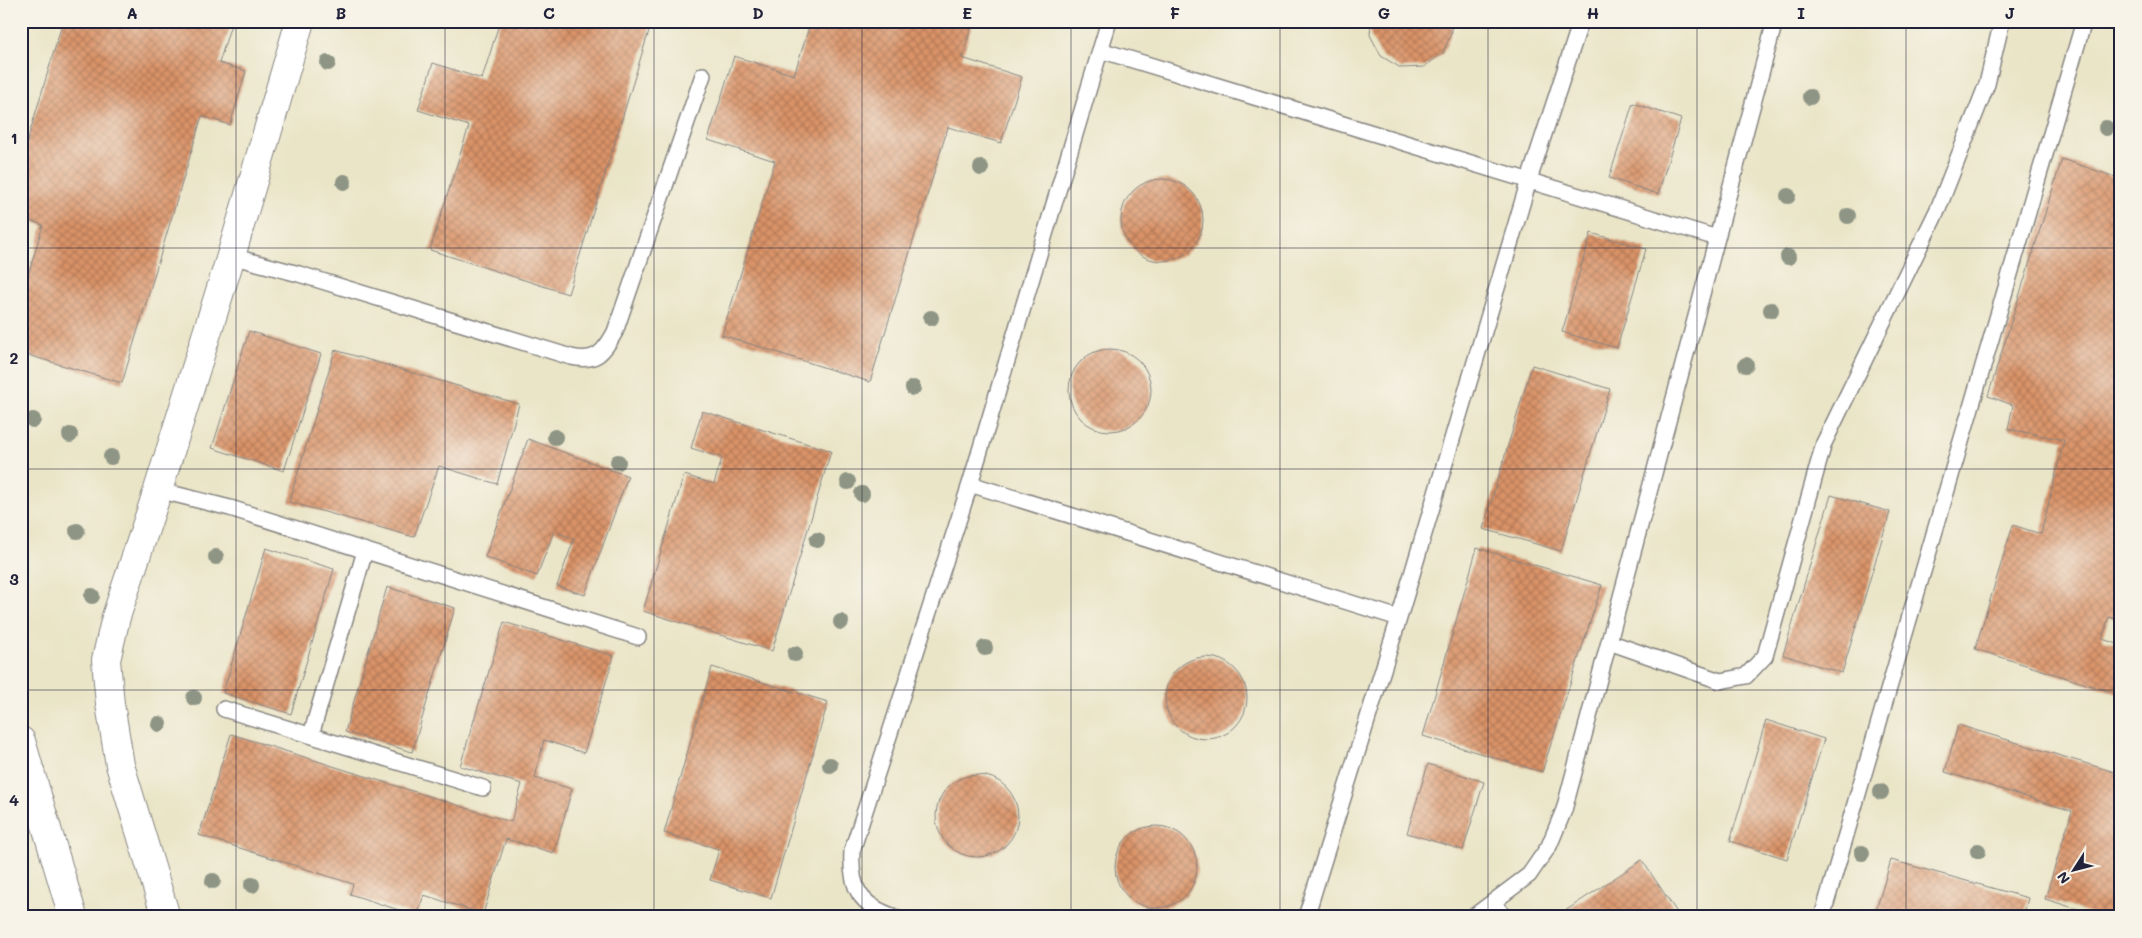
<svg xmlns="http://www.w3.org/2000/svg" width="2142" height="938" font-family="Mali,sans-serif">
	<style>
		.building { fill: url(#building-cross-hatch) }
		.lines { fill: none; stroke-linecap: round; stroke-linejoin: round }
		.service-casing { stroke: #868481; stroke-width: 18 }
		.minor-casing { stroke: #868481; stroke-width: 30 }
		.secondary-casing { stroke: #868481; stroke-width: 30 }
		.service { stroke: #fff; stroke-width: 15 }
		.minor { stroke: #fff; stroke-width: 28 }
		.secondary { stroke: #fff; stroke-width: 28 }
		.tree { fill: #8e9585 }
		.grid { fill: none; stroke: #22223b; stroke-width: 1; stroke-opacity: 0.55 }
		.neatline { fill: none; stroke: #22223b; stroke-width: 2 }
		.grid-label { font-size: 16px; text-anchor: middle; font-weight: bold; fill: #22223b }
	</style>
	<defs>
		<pattern id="building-cross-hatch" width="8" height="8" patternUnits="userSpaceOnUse" patternTransform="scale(1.25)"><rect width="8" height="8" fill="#da9368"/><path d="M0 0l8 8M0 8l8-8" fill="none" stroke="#b07857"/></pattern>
	</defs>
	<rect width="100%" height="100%" fill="#f7f3e8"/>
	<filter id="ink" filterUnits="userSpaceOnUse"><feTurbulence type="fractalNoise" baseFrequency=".02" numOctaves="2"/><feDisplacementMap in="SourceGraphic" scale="10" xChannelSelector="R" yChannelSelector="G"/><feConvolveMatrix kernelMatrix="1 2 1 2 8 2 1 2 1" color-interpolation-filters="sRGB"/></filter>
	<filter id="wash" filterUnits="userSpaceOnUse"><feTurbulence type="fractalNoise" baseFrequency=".0096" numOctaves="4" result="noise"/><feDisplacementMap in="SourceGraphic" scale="20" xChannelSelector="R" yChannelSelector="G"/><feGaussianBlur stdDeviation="1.12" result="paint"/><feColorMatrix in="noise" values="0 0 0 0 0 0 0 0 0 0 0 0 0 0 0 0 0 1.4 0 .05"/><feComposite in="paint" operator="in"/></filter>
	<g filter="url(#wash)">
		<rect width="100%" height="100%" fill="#eae5c7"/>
		<g id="blocks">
			<path class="building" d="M63,21h169l-13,42 27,8 -16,54 -28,-9 -80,267 -101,-30v-54l22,-74 -22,-7v-56z
				M500,21h152l-84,273 -138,-44 39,-124 -51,-16 15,-47 49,16z
				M811,21h162l-11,37 60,19 -21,66 -53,-16 -78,255 -148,-47 53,-174 -67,-21 26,-84 60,19z
				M1371,21h79l2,10 -9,22 -19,14 -23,1 -20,-12 -11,-21z
				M1633,103l48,16 -23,75 -49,-16z
				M2062,159l59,20v442l-12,-4 -7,22 19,6v50l-146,-46 38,-124 28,9 23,-94 -56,-11 5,-24 -25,-9z
				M1121 220a41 41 0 1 1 82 0a41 41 0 1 1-82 0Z
				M1591,233l55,16 -29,99 -55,-16z
				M249,331l72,23 -37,117 -72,-23z
				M1069 390a41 41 0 1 1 82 0a41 41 0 1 1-82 0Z
				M335,350l184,54 -22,80 -58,-18 -25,71 -125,-35z
				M1532,365l78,24 -49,162 -78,-22z
				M702,411l129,40 -59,200 -129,-40 41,-136 30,9 8,-26 -31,-10z
				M528,439l100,37 -43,119 -28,-9 17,-47 -20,-8 -17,45 -52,-19z
				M1831,495l59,17 -48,161 -59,-18z
				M266,548l68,21 -43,145 -68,-21z
				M1477,548l125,37 -60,187 -119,-36z
				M387,587l68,21 -43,144 -67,-20z
				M504,622l110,34 -30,97 -40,-13 -9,38 37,11 -18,64 -48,-14 -23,75 -59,-19 -7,21 -67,-22 3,-10 -154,-49 32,-101 280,88 11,-38 -62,-18z
				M1165 698a41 41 0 1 1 82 0a41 41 0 1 1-82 0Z
				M712,667l116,35 -57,196 -61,-18 9,-31 -55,-16z
				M1766,720l58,19 -37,120 -57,-18z
				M1958,725l163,49v131l-4,12h-14l-58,-18 27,-88 -127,-39z
				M1428,764l56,18 -21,68 -56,-17z
				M936 816a41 41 0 1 1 82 0a41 41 0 1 1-82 0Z
				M1115 867a41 41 0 1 1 82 0a41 41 0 1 1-82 0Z
				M1642,860l38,57h-124z
				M1891,860l137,38 -5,19h-149z"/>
		</g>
	</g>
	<g filter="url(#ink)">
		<use href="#blocks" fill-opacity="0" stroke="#868481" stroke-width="1"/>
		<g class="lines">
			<defs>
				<path id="service" d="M1100,50l617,188
					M231,256l68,18 272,83c25,6 33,-5 44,-25l88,-257
					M970,484l429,134
					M158,490l72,18 408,129
					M1609,642l111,39 26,-5 19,-20 59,-213 114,-234 49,-125 15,-63
					M224,709l259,79
					M311,735l54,-184
					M1494,903l10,14
					M895,917c-36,-12 -45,-29 -43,-66l118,-367 139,-463
					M1306,917l93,-299 130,-438 52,-159
					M1473,917l56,-42 20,-29 15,-36 211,-789
					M1822,917l262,-896"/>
				<path id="minor" d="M166,917l-46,-152 -10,-61 -4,-44 10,-43 42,-127 73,-234 69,-235"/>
				<path id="secondary" d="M21,741l52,176"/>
			</defs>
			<use href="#service" class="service-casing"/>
			<use href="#minor" class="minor-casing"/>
			<use href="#secondary" class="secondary-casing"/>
			<use href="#service" class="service"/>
			<use href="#minor" class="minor"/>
			<use href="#secondary" class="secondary"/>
		</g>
		<g class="tree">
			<circle cx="328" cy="63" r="8"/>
			<circle cx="1810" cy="97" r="8"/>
			<circle cx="2106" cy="128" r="8"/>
			<circle cx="981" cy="168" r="8"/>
			<circle cx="344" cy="182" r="8"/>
			<circle cx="1788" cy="196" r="8"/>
			<circle cx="1848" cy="216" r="8"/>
			<circle cx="1788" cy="257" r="8"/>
			<circle cx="1771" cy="310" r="8"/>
			<circle cx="931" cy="318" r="8"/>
			<circle cx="1746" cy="365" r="8"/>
			<circle cx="913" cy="388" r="8"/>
			<circle cx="33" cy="420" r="8"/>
			<circle cx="70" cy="435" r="8"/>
			<circle cx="555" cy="437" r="8"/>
			<circle cx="111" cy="457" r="8"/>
			<circle cx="618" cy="462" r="8"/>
			<circle cx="848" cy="482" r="8"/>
			<circle cx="862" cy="494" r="8"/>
			<circle cx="77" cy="531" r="8"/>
			<circle cx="817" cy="540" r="8"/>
			<circle cx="216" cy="557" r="8"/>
			<circle cx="92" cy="596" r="8"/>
			<circle cx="841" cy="622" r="8"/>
			<circle cx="985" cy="648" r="8"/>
			<circle cx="795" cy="654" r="8"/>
			<circle cx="194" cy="698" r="8"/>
			<circle cx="159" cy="724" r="8"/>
			<circle cx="830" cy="765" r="8"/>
			<circle cx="1881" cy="792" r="8"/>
			<circle cx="1978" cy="851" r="8"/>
			<circle cx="1862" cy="853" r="8"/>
			<circle cx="213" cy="881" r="8"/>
			<circle cx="252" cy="885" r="8"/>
		</g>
	</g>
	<path class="grid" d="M236,21v896M445,21v896M654,21v896M862,21v896M1071,21v896M1280,21v896M1488,21v896M1697,21v896M1906,21v896M21,248h2100M21,469h2100M21,690h2100"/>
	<rect width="2142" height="938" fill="none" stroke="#f7f3e8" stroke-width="55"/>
	<g transform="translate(2074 870) rotate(234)" stroke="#f7f3e8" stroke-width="4" paint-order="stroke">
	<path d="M0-4L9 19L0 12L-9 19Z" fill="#22223b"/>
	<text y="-8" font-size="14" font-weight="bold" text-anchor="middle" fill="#22223b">N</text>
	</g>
	<rect x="28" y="28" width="2086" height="882" class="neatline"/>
	<g class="grid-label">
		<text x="132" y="19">A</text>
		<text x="341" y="19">B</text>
		<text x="549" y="19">C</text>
		<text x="758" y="19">D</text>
		<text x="967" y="19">E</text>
		<text x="1175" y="19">F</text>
		<text x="1384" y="19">G</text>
		<text x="1593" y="19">H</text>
		<text x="1801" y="19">I</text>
		<text x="2010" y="19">J</text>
		<text x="14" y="144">1</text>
		<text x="14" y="364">2</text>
		<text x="14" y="585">3</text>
		<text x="14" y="806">4</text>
	</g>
</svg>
